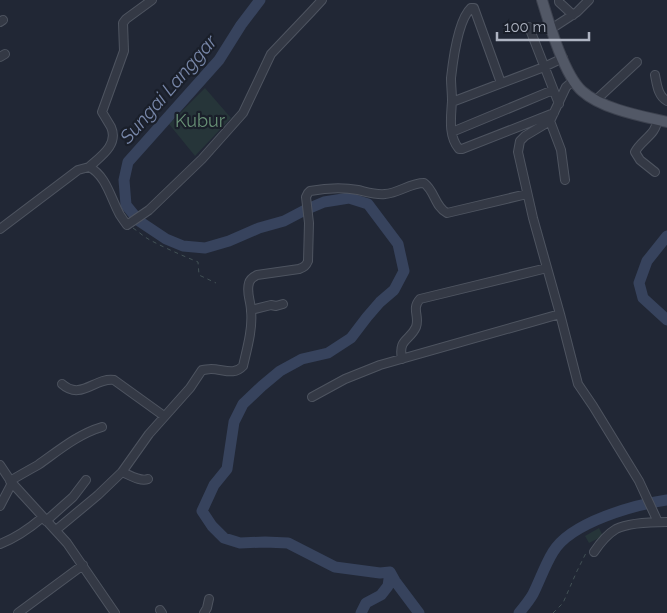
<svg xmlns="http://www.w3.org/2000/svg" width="667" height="613" font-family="Raleway,sans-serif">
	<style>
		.green { fill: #263539 }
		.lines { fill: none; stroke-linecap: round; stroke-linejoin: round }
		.river { stroke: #37435d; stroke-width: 11 }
		.minor-casing { stroke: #4e5460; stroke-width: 10 }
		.major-casing { stroke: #3d424f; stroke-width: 12 }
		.path { stroke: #425155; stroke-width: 1; stroke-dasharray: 4 4; stroke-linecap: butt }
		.minor { stroke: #343945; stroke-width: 8 }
		.major { stroke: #525866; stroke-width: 10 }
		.labels { text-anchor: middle; stroke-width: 4.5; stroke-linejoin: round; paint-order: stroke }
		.park-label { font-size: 18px; fill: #689176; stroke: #1a1f2a }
		.water-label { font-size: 19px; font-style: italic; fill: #7887a9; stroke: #1a1f2a }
	</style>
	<rect width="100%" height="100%" fill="#212735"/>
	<path class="green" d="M205,88l26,30 -36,38 -26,-32z
		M599,528l4,8 -14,7 -4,-7z"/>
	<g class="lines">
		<path class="river" d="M260,0l-19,25 -22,35 -91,102 -4,18 2,25 13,16 27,18 17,7 22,2 24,-7 30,-13 25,-7 21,-11 19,-8 25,-4 19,6 30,40 6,27 -10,19 -14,12 -13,15 -16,21 -23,15 -26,6 -22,12 -18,15 -19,18 -9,18 -7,47 -13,16 -12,26 10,15 12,12 16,5 25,-1 23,1 47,24 45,6 10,-1 5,9 24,32
			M667,236l-20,25 -8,22 4,15 24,22
			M361,613l5,-10 15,-8 7,-9 2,-14
			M519,613c5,-6 10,-12 14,-19 7,-14 12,-29 20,-42 18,-30 81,-47 114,-52"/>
		<defs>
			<path id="minor" d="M559,0v2l14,13
				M0,22l3,-2
				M529,27l30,77
				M551,29l26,-17 12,-12
				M0,57l5,-3
				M655,75c2,10 3,21 12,26
				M573,81l-7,6 -16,34 -25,15 -5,5 -2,11 15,66 27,96 18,70 15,22 46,75 19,41
				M501,83l-27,-75h-3c-13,12 -18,52 -20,70 0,7 1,15 1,23 -1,16 -4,35 7,48h3l92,-36
				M596,100l41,-38
				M452,102l92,-35 19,-9
				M550,121l11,29 4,30
				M452,132l101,-42
				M89,167c11,-10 30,-22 22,-40 -3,-5 -6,-10 -9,-15l22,-61 -1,-28 3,-4 26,-19
				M655,172l-15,-12 -5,-8c6,-12 22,-18 22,-32
				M0,229l78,-59 11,-3c17,8 22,32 31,48 2,3 4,6 7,10l22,-15 53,-51 41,-46 28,-59 39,-41 12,-13
				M251,310l20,-5 5,1 7,-2
				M402,359c-4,-21 8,-18 14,-32 4,-11 -5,-18 4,-28l127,-31
				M62,384c19,17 33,-7 52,-4l50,36
				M312,397l33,-18 35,-14 180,-51
				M0,465l12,18 55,60 48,70
				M122,472c8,3 18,10 26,7
				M10,481c10,-6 19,-11 28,-16 20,-14 40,-31 64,-38
				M0,506l12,-23
				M46,521l27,-24 13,-17
				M56,530l42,-35 24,-23 27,-38 41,-46 12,-18c3,0 6,-1 9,-1 12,0 23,7 32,-3 4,-17 10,-38 8,-55 0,-10 -5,-18 -2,-28 1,-4 4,-6 8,-8l42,-6c5,-2 7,-3 9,-8l1,-38 -3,-26 2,-4 2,-2c16,-3 32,-4 48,-1 9,2 18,5 27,4 14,-1 25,-11 39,-11 11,8 11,24 23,30l80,-19
				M0,544c16,-6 30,-16 43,-27
				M594,552c6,-9 12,-17 22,-23 12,-6 37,-7 51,-7
				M160,610l2,3
				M18,613l65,-48
				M204,613l3,-5 2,-9"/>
			<path id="major" d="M542,0c7,23 22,75 40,91 20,18 59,25 85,31"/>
		</defs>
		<use href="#minor" class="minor-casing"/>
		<use href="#major" class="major-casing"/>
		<path class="path" d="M133,228c6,4 11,9 17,12 15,8 31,15 48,22l1,13 17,8
			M553,613l10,-10 14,-32 9,-18"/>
		<use href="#minor" class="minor"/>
		<use href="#major" class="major"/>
	</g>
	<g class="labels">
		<g class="park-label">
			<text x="200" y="127">Kubur</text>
		</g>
		<g class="water-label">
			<text transform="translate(168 89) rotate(-49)" y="7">Sungai Langgar</text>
		</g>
	</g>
	<path d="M497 32v8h92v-8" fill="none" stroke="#aeb4c2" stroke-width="2.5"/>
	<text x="504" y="32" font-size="15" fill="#aeb4c2" stroke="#1a1f2a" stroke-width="4" paint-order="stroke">100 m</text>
</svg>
